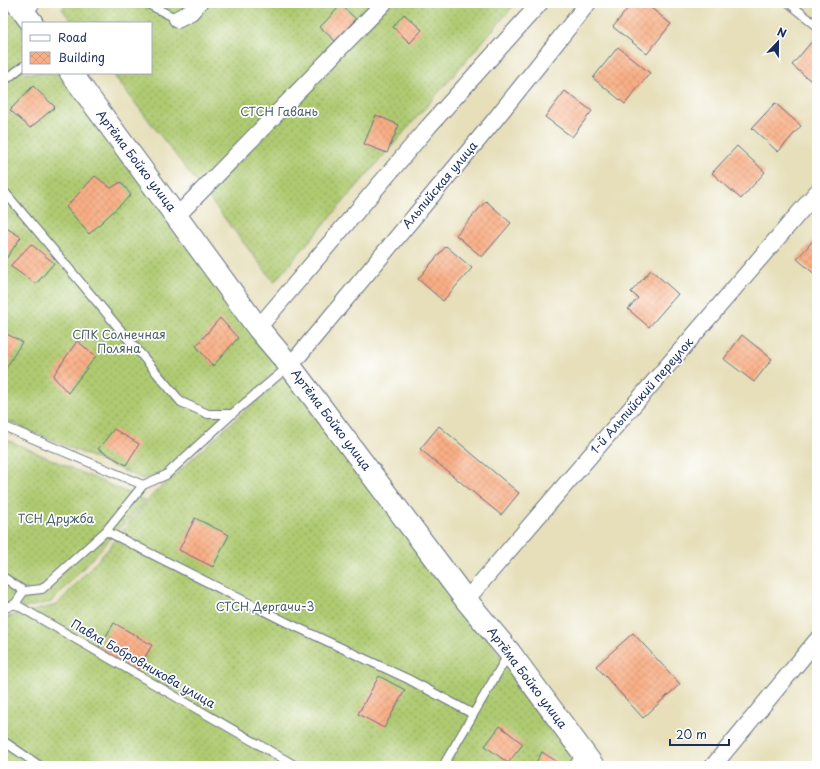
<svg xmlns="http://www.w3.org/2000/svg" width="820" height="769" font-family="'Playpen Sans',sans-serif">
	<style>
		.garden { fill: url(#garden-dots); stroke: #657c68 }
		.building { fill: url(#building-cross-hatch) }
		.lines { fill: none; stroke-linecap: round; stroke-linejoin: round }
		.lane-casing { stroke: #626d7e; stroke-width: 10 }
		.street-casing { stroke: #626d7e; stroke-width: 18 }
		.secondary-casing { stroke: #626d7e; stroke-width: 24 }
		.lane { stroke: #fff; stroke-width: 8 }
		.street { stroke: #fff; stroke-width: 16 }
		.secondary { stroke: #fff; stroke-width: 22 }
		.labels { text-anchor: middle; stroke-width: 3.5; stroke-linejoin: round; paint-order: stroke }
		.park-label { font-size: 12px; fill: #475e64; stroke: #fff }
		.street-label { font-size: 12px; fill: #1b2f5e; stroke: #fff }
	</style>
	<defs>
		<pattern id="garden-dots" width="8" height="8" patternUnits="userSpaceOnUse"><rect width="8" height="8" fill="#afca71"/><path d="M2 2h.1M6 6h.1" fill="none" stroke="#8ea460" stroke-width="1.8" stroke-linecap="round"/></pattern>
		<pattern id="building-cross-hatch" width="8" height="8" patternUnits="userSpaceOnUse"><rect width="8" height="8" fill="#f9af85"/><path d="M0 0l8 8M0 8l8-8" fill="none" stroke="#d59775"/></pattern>
	</defs>
	<rect width="100%" height="100%" fill="#fff"/>
	<filter id="ink" filterUnits="userSpaceOnUse"><feTurbulence type="fractalNoise" baseFrequency=".025" numOctaves="2"/><feDisplacementMap in="SourceGraphic" scale="8" xChannelSelector="R" yChannelSelector="G"/><feConvolveMatrix kernelMatrix="1 2 1 2 8 2 1 2 1" color-interpolation-filters="sRGB"/></filter>
	<filter id="wash" filterUnits="userSpaceOnUse"><feTurbulence type="fractalNoise" baseFrequency=".012" numOctaves="4" result="noise"/><feDisplacementMap in="SourceGraphic" scale="16" xChannelSelector="R" yChannelSelector="G"/><feGaussianBlur stdDeviation="0.9" result="paint"/><feColorMatrix in="noise" values="0 0 0 0 0 0 0 0 0 0 0 0 0 0 0 0 0 1.4 0 .05"/><feComposite in="paint" operator="in"/></filter>
	<g filter="url(#wash)">
		<rect width="100%" height="100%" fill="#e6dfba"/>
		<path class="garden" d="M3,3h8l12,20v50h41l219,294 -119,106 -21,6 -140,-60z
			M67,3h449l-242,279 -162,-209h39v-50h-78l-11,-14z
			M286,374l298,392h-581v-148l54,-13 50,-55 46,-56z
			M3,438l143,63 -95,101 -48,11z"/>
		<g id="blocks">
			<path class="building" d="M632,3h13l26,21 -24,30 -34,-27z
				M341,5l15,14 -21,22 -15,-14z
				M404,14l18,16 -12,13 -17,-16z
				M813,40l4,3v43l-25,-21z
				M618,47l32,26 -25,31 -32,-26z
				M33,86l22,21 -25,21 -20,-18z
				M565,91l27,20 -20,26 -27,-20z
				M775,103l26,23 -23,26 -26,-24z
				M376,115l23,10 -12,28 -23,-9z
				M737,146l28,26 -24,27 -29,-26z
				M95,176l16,12 10,-6 10,13 -42,39 -23,-27z
				M486,201l25,22 -29,34 -26,-22z
				M3,226l18,11 -18,26z
				M817,236v40l-20,-17z
				M31,244l23,19 -18,21 -26,-18z
				M446,246l26,22 -29,33 -25,-22z
				M651,270l27,24 -29,33 -21,-18 10,-11 -7,-6z
				M220,318l18,20 -25,28 -17,-20z
				M3,332l19,10 -19,31z
				M742,335l30,24 -18,23 -30,-23z
				M77,341l19,15 -28,37 -15,-17z
				M439,426l80,67 -18,22 -81,-66z
				M114,429l25,15 -13,21 -28,-16z
				M195,518l34,17 -16,32 -34,-17z
				M114,623l38,22 -16,28 -39,-22z
				M633,633l47,51 -37,34 -47,-52z
				M379,676l26,14 -21,38 -26,-14z
				M500,726l23,18 -15,19 -23,-17z
				M542,752l20,13 -1,1h-27z"/>
		</g>
	</g>
	<g filter="url(#ink)">
		<use href="#blocks" fill-opacity="0" stroke="#626d7e" stroke-width="1"/>
		<g class="lines">
			<defs>
				<path id="lane" d="M146,3l31,16
					M789,3l28,23
					M27,14l10,-11
					M3,82l20,-16
					M3,190l178,212 27,12h24
					M289,366l-57,48 -66,61 -23,10 -37,46 182,92 120,56 65,35
					M3,426l140,59
					M3,577l21,14 -9,13
					M24,591l18,-2 64,-58
					M15,604l281,162
					M3,609l12,-5
					M3,741l37,25
					M443,766l65,-111
					M573,766l8,-13"/>
				<path id="street" d="M177,19l14,-7 8,-9
					M177,216l207,-213
					M258,328l171,-202 111,-123
					M290,366l203,-244 95,-119
					M466,600l351,-408
					M713,766l104,-126"/>
				<path id="secondary" d="M17,3l15,20
					M71,73l187,255 32,38 176,234 44,53 83,113"/>
			</defs>
			<use href="#lane" class="lane-casing"/>
			<use href="#street" class="street-casing"/>
			<use href="#secondary" class="secondary-casing"/>
			<use href="#lane" class="lane"/>
			<use href="#street" class="street"/>
			<use href="#secondary" class="secondary"/>
		</g>
	</g>
	<g class="labels">
		<g class="park-label">
			<text x="279" y="116">СТСН Гавань</text>
			<text x="119" y="339">СПК Солнечная<tspan x="119" dy="14">Поляна</tspan></text>
			<text x="56" y="523">ТСН Дружба</text>
			<text x="265" y="611">СТСН Дергачи-3</text>
		</g>
		<g class="street-label">
			<text transform="translate(136 161) rotate(53)" y="4">Артёма Бойко улица</text>
			<text transform="translate(440 185) rotate(-50)" y="4">Альпийская улица</text>
			<text transform="translate(642 396) rotate(-49)" y="4">1-й Альпийский переулок</text>
			<text transform="translate(331 420) rotate(53)" y="4">Артёма Бойко улица</text>
			<text transform="translate(143 664) rotate(30)" y="4">Павла Бобровникова улица</text>
			<text transform="translate(527 678) rotate(53)" y="4">Артёма Бойко улица</text>
		</g>
	</g>
	<rect width="820" height="769" fill="none" stroke="#fff" stroke-width="16"/>
	<rect x="22" y="22" width="130" height="52" fill="#ffffff" stroke="#a4acbf"/>
	<rect x="30" y="35" width="20" height="6" fill="#ffffff" stroke="#a4acbf"/>
	<text x="58" y="42" font-size="12" fill="#1b2f5e">Road</text>
	<rect x="30" y="52" width="20" height="12" fill="url(#building-cross-hatch)" stroke="#a4acbf"/>
	<text x="58" y="62" font-size="12" fill="#1b2f5e">Building</text>
	<g transform="translate(778 42) rotate(22)" stroke="#ffffff" stroke-width="3" paint-order="stroke">
	<path d="M0-3L7 15L0 10L-7 15Z" fill="#1b2f5e"/>
	<text y="-6" font-size="11" font-weight="bold" text-anchor="middle" fill="#1b2f5e">N</text>
	</g>
	<path d="M670 739v6h59v-6" fill="none" stroke="#1b2f5e" stroke-width="2"/>
	<text x="676" y="739" font-size="12" fill="#1b2f5e" stroke="#ffffff" stroke-width="3" paint-order="stroke">20 m</text>
</svg>
